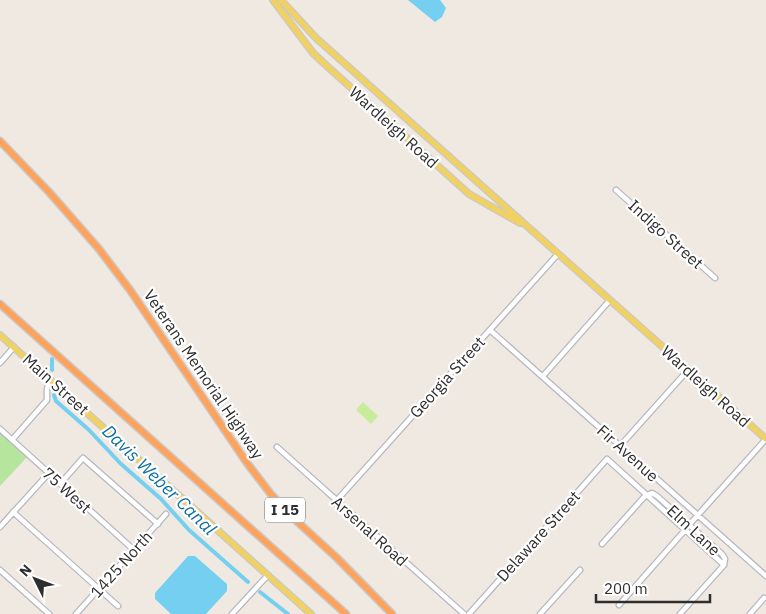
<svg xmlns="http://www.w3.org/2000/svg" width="766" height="614" font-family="'IBM Plex Sans',sans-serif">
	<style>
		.green { fill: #b6e59e }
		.pitch { fill: #c9ec9a }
		.water { fill: #75cff0 }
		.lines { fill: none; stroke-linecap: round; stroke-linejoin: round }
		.canal { stroke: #75cff0; stroke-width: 4 }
		.minor-casing { stroke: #b4b7c1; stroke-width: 7 }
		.major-casing { stroke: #c9c9c9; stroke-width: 8 }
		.highway-casing { stroke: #c9c9c9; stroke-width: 9 }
		.minor { stroke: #fff; stroke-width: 4.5 }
		.major { stroke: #f2d163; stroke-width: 5.5 }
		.highway { stroke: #ffa35c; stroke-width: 6 }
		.labels { text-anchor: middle; stroke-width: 4.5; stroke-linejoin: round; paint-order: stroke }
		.shield { fill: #fff; stroke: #6d6d6d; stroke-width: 1 }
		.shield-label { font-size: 15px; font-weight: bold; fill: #2e2e2e }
		.street-label { font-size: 16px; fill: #2e2e2e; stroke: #fff }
		.water-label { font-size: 18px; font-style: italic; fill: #0d6fa3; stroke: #fff }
	</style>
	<rect width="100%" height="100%" fill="#efe9e1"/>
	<path class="green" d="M0,433l27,24 -27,29z"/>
	<path class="pitch" d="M363,402l15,14 -7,8 -15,-14z"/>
	<path class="water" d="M408,0h32l6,8 -4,9 -7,5z
		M188,556h7l32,28v7l-21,23h-35l-16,-15v-6z"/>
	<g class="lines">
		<path class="canal" d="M52,359v11
			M54,395l2,6 33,29 32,34 40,35 28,31 59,52
			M260,592l28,22"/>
		<defs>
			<path id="minor" d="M616,190l99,88
				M490,330l276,246
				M0,363l14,-16
				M543,376l67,-76
				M0,429l134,121
				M12,440l35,-40v-11l3,-10
				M620,446l68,-76
				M277,447l187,167
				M60,484l23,-26 75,66
				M645,496l7,-3 5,3 65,58 3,5 -1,6
				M337,500l221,-246
				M13,512l105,94
				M689,525l77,-86
				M0,527l48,-53
				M602,544l43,-48
				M0,570l49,44
				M619,605l66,-75
				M76,614l90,-100
				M232,614l36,-39
				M469,614l138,-155 117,106
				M540,614l40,-44
				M680,614l44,-49
				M750,614l14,-16"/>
			<path id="major" d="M273,0l40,53 15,14 141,127 51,29
				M281,0l35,38 450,401
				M0,335l311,279"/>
			<path id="highway" d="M0,141l49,51 50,57 31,41 117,173 23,30 20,22 47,43 55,56
				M0,304l346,310"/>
		</defs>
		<use href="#minor" class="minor-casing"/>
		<use href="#major" class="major-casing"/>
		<use href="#highway" class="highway-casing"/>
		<use href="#minor" class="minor"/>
		<use href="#major" class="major"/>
		<use href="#highway" class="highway"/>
	</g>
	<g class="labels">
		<rect class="shield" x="265" y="497.5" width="40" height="25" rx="4"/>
		<g class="shield-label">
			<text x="285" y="515">I 15</text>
		</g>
		<g class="street-label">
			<text transform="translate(394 127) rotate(42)" y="6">Wardleigh Road</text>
			<text transform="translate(666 234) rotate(42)" y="6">Indigo Street</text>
			<text transform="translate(204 374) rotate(56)" y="6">Veterans Memorial Highway</text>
			<text transform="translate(447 377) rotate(-48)" y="6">Georgia Street</text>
			<text transform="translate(56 384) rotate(42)" y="6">Main Street</text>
			<text transform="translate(706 386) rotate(42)" y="6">Wardleigh Road</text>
			<text transform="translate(628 453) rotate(42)" y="6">Fir Avenue</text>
			<text transform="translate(67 490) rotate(42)" y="6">75 West</text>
			<text transform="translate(694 530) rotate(43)" y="6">Elm Lane</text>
			<text transform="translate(370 531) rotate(42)" y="6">Arsenal Road</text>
			<text transform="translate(538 536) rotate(-48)" y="6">Delaware Street</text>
			<text transform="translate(121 564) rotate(-48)" y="6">1425 North</text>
		</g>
		<g class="water-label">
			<text transform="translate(159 480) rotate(44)" y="6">Davis Weber Canal</text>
		</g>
	</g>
	<g transform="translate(35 579) rotate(312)" stroke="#ffffff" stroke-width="4" paint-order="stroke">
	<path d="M0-4L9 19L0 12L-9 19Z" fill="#2e2e2e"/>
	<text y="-8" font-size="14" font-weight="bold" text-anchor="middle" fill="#2e2e2e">N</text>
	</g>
	<path d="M596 594v8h114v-8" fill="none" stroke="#2e2e2e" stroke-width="2.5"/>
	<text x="604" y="594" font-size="15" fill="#2e2e2e" stroke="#ffffff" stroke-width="4" paint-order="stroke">200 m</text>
</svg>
